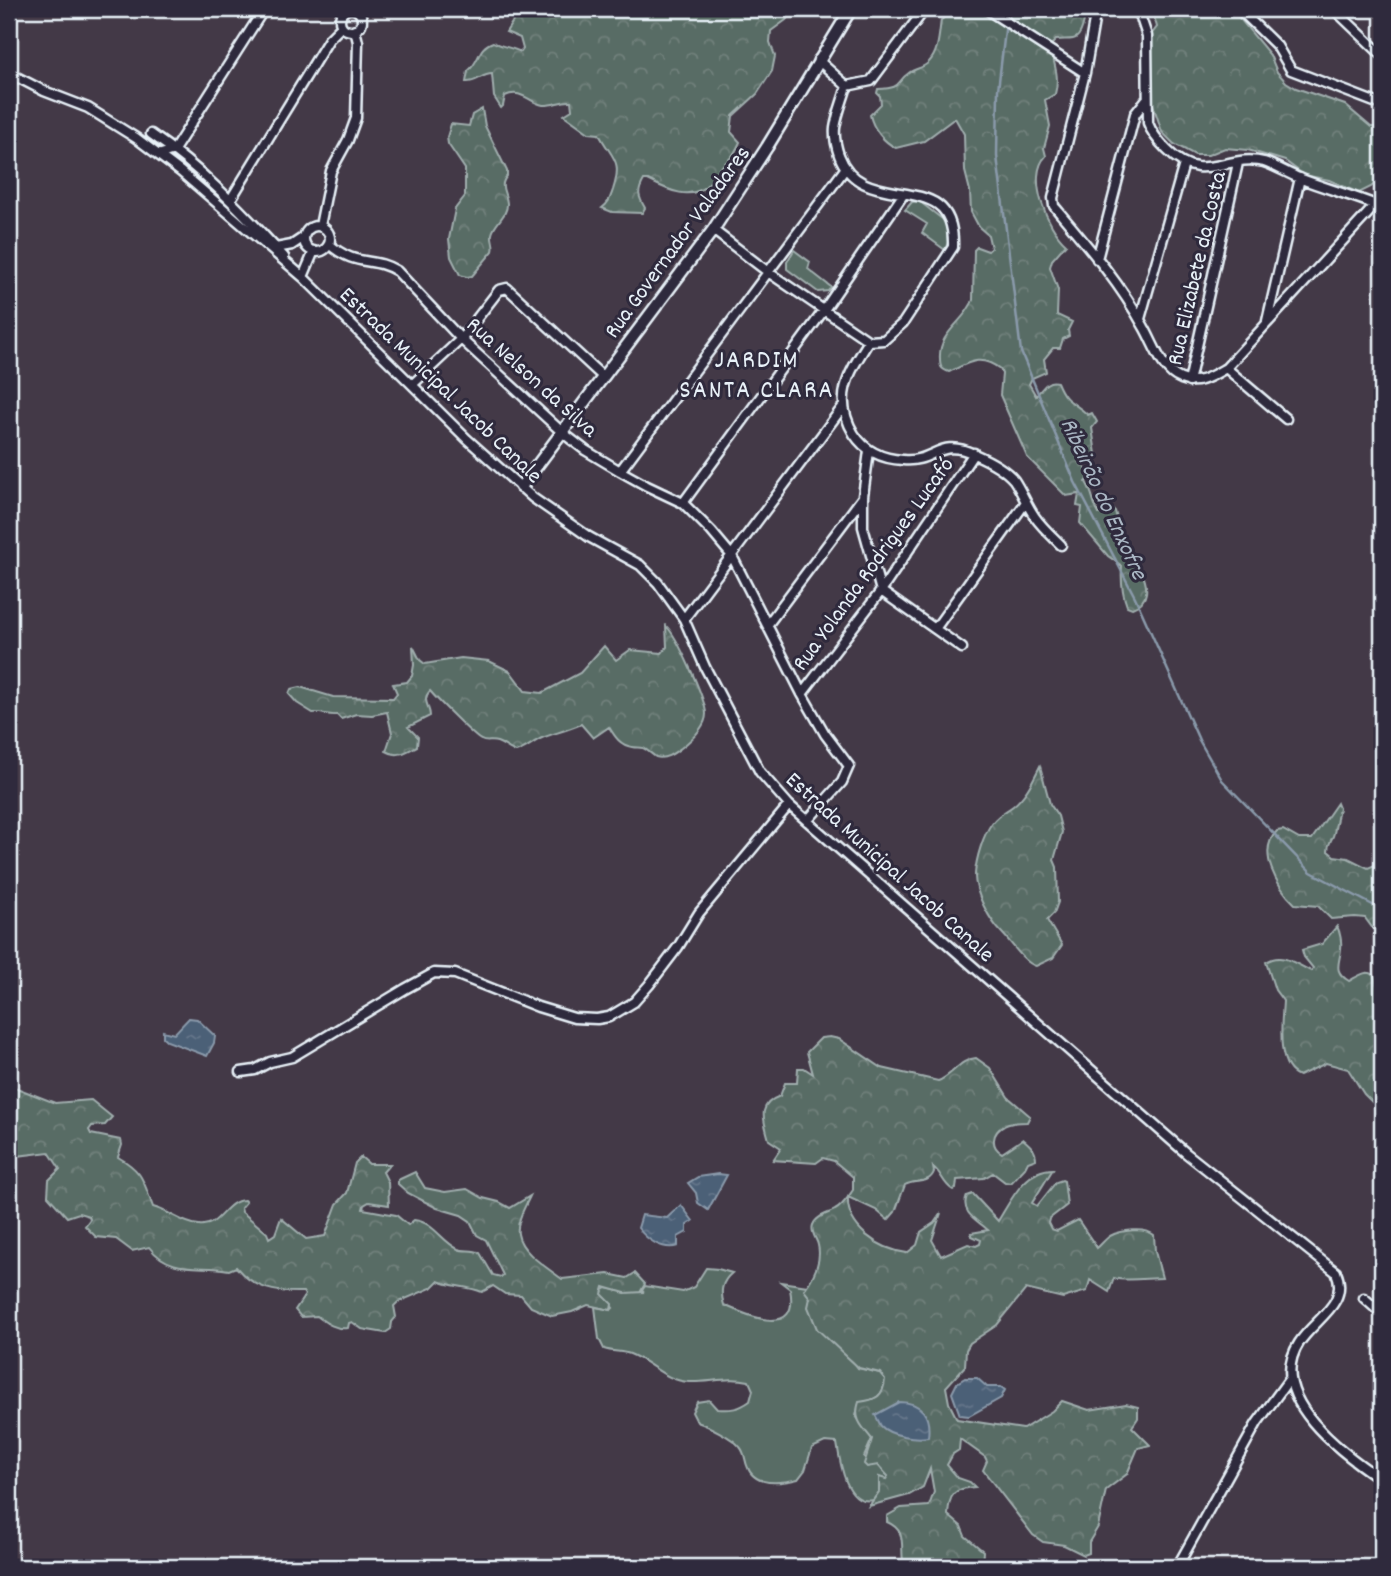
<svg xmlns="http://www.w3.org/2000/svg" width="1391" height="1576" font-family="Dekko,sans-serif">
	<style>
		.green { fill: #596c65; stroke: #a0aeae; stroke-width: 2 }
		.forest { fill: url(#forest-crowns); stroke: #a0aeae; stroke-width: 2 }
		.water { fill: url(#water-ripples); stroke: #8a9aab; stroke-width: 2 }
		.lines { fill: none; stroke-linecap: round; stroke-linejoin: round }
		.stream { stroke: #8a9aab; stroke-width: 2.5 }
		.minor-casing { stroke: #e8f1f8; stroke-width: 13 }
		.tertiary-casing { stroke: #e8f1f8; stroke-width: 15 }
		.minor { stroke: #2f2a3d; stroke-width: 8 }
		.tertiary { stroke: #2f2a3d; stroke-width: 10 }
		.labels { text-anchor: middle; stroke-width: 6; stroke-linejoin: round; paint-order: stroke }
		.street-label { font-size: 23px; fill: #e8f1f8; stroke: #2f2a3d }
		.water-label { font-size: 24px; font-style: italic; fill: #aab7c4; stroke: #2f2a3d }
		.quarter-label { font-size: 26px; letter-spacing: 2px; fill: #e8f1f8; stroke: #2f2a3d }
	</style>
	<defs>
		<pattern id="forest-crowns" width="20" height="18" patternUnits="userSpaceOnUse" patternTransform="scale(1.75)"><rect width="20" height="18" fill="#596c65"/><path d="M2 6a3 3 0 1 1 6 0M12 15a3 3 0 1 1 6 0" fill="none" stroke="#71817c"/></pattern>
		<pattern id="water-ripples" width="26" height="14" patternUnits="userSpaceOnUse" patternTransform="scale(1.75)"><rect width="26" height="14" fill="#4c6077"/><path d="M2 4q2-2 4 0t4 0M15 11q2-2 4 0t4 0" fill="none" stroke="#66778b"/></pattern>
	</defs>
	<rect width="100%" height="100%" fill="#433947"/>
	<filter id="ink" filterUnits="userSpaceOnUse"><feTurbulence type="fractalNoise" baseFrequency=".0143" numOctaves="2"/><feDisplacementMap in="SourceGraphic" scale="14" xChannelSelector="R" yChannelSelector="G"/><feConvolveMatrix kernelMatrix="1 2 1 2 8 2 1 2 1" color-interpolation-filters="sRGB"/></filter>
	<g filter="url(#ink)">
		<path class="green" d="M919,201l27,21 2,20 -3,8 -23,-17 5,-9 -22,-14 7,-8z
			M794,250l16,12 -2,7 23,18 -3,4 -10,1 -31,-23v-7z
			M706,1268l12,1 14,4c-11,9 -12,19 -8,32 24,11 76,34 66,-16l-9,-7 26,4 3,12 48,70 22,5 5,6c-1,18 -10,21 -26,24l-3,13 16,23 -8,18 14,8 10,11 -2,4 -7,-3v15l-6,8c-27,6 -33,-37 -36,-57l-12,-1 -13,6 -7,22 -7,9c-16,4 -42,8 -50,-11 -4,-8 -2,-14 -8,-21 -7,-9 -31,-21 -43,-25l-5,-10 5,-10 12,-2 8,9c14,1 22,0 33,-8l3,-11 -4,-9c-21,-5 -40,2 -60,1 -24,-1 -38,-20 -59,-28 -8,-3 -17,-2 -26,-5l-5,-10 -4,-32 16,3 2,-2 -11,-13v-4l5,-3 18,4h16l4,-6 38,6 11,-5z"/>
		<path class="forest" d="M511,9h284l-9,11 -15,11 -1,11 5,14 -3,15 -15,23 -24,22 -2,16 9,10c-6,14 -10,16 -20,26 -4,4 -6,10 -10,14 -17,21 -43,8 -62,-2h-4c-7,12 -6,16 1,28l-3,5 -30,-1 -10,-4c7,-5 8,-10 11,-18 10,-31 -1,-31 -14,-56l-10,-1 -25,-18 8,-5 -1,-9c-9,-1 -19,5 -28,4 -14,-2 -21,-17 -38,-9l-2,10 -2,2 -7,-11 -2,-23c-10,0 -16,9 -26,8l2,-11c12,-9 9,-24 25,-29 9,5 18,5 28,10l2,-3 -3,-11 -14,-6 7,-11z
			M959,9h125c2,7 -2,29 -11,30 -5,1 -12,0 -17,1l-6,6c4,18 10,30 5,48l-10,6 5,26 -6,22 2,8c-20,20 1,72 20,88l-14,16 -2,7 8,23 -1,25 15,7 -4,8 1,6 -6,3 -3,9h-7l-9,11 2,13 -14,6 -3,6 7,12c6,-7 11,-17 21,-14 9,22 15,18 31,33l4,-2 5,9 -5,6 4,26 -17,4 11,19 -4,5c8,13 6,20 13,32h4l8,-6 4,3 2,8 -6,5 2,7c13,15 55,64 19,77l-5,-2c-5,-13 -6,-27 -5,-40l-14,-10 -28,-33 2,-16 -5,-1 2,-12 -13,2 -39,-39 -27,-62 2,-21 -2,-5c-20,-15 -30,-7 -51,3 -8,-3 -9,-5 -9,-13 -2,-27 25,-37 33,-59l1,-50 3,-3 11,4 3,-3 -3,-13 -9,-8 -8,-15 -1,-21 -5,-20 -1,-37 -9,-16 -31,23 -28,7c-12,-6 -23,-19 -26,-33l11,-11 -1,-8 -3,-3 1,-4c26,-1 16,-6 32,-17 5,-3 15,-5 19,-10 10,-10 10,-29 12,-42l6,-4 13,-4z
			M1152,9h80l38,46 7,17 9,10 10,6 49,17 26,22h11v51l-11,9 -12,6 -30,-13 -25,-5 -19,-14 -37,-11 -23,-2 -17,7h-13l-21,-11 -12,-12 -13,-40 -2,-52 10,-13z
			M482,109l3,17 22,45v5c-9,10 -1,16 0,27 1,13 -13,20 -15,31 -1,6 3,11 1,17l-21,25 -5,1 -7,-2 -9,-18 -2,-18 6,-30 10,-13v-27l-17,-25 -1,-7 4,-13 18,2 3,-11z
			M666,626c11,9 40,75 40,88 0,13 -16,27 -25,34 -7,5 -16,12 -25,9 -4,-2 -8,-7 -13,-9 -3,-1 -7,0 -11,-1 -12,-2 -17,-10 -23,-20l-16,11 -12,-14c-13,6 -26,9 -39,14 -9,4 -16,11 -26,14 -7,-3 -13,-8 -19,-10 -6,-2 -11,1 -16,-2 -6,-2 -46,-43 -51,-49 -9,9 0,15 0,25l-22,11 10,10 -1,9c-11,6 -20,12 -31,5l6,-18 -5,-21 -15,3 -16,-1 -15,5 -4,-4c-9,1 -15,-3 -24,-2l-16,-10 -8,-9 2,-5 9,-2 33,10 60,1 4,-5 -4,-9 14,-2 5,-6 2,-11 -1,-19 7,14 5,4 36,-6 28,3 21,10 15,20 17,2 38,-20 24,-27 12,14 14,-10 32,3 5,-6z
			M1040,766l10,38 8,12 4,16 -8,28 3,7 1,35 -4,11 -7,7 15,25 -9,13 -17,8c-11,-2 -25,-24 -34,-33 -12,-12 -28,-41 -27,-59 1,-15 8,-39 17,-51 6,-8 13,-11 21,-17 13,-10 20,-26 27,-40z
			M1337,803l2,5c-2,9 -3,17 -5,25 -2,8 -6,9 -6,18l6,5 14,2 20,10 14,-6v74l-8,-6 -9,-12 -10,-1 -24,2 -13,-13 -23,-2c-17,-16 -39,-52 -18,-73l6,-1 16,9h13z
			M1337,926c3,6 5,16 4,23 -1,14 -9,22 8,32 8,-4 17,-12 25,-6l8,29v108l-18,-18 -16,-25 -22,-6 -27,13c-24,-9 -17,-54 -16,-75l-8,-11 -9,-28c17,-11 30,3 45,9l2,-3 -9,-11 -2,-7 20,-6z
			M830,1037l9,2 43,29 56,13c14,-5 22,-22 38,-23l14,10 18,29 22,19 -3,6c-7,0 -16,0 -23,4 -12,6 -14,21 -2,27l21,-14c7,6 13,11 13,20l-8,3 -3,6 -14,15 -6,-1 -12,-9 -9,5 -27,2 -1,9 -3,1c-11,-7 -11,-17 -20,-23l1,5c-5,13 -19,7 -29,13l-10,27 -7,8 -12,-10 -28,-13c-2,31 31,52 59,56l10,-8 4,-13 13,-9 7,-10 -9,27 9,16 27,-12 8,2 4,-2 1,-4 -9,-4 -1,-3 17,-3c-11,-10 -28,-17 -21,-34l6,-2 25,27c13,-21 27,-52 55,-52l-21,34 5,3 19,-24 6,-2 2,1 3,24 -18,14 -1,4 3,6 6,2 21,-11 19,28c4,-3 8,-9 13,-12 11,-6 35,-9 44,-1l1,16 7,27c-14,0 -37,4 -48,0l-5,14 -19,-12 -3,11 -24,7 -37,-9 -29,36 -27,18 -4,7 -1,16 -19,21 3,16 8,16 66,10 29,-18 10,-10 27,9 37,-6 12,3v11l-6,9 18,18 -12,3 -11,26 -21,16 -8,37 -9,15v11l-5,2 -20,-10 -21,-3 -10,-7 -50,-65 4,-9 -2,-4 -25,-18 -1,11 -6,4 -6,11 11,13 12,4 5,5c-21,1 -26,7 -27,28l13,11 4,10 18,15 -1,16h-78c-5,-18 5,-36 -17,-45v-6l14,-8 28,-2 5,-14 -4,-23 -7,18 -14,8 -40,11 10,-14v-15l7,2 2,-3 -10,-11 -11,2 -3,-3 8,-25c-10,-12 -19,-20 -13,-37 16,-2 25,-5 26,-23l-5,-6 -21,-5 -42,-39 -9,-22 2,-9 -6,-8c9,-12 18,-28 14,-45 -1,-6 -8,-13 -5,-20 3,-9 15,-11 22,-15 8,-4 13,-13 18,-20v-13l-19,-16 -11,-3 -7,5 -43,-3 8,-12 -12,-8c-5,-20 -13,-35 11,-44l5,-13h12l1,-15h6l9,6 -6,-22 14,-14z
			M14,1087l41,16 36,-3 21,17 -7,8 -13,1 -3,4 2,4 30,6 1,5 -4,12c26,15 25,24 35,50 16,4 30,17 46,18 21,3 25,-24 45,-25l2,2 -5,6 1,4 25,21 2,5 6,-4 6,-16 25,21 19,-3 12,-32 10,-11 8,-30 6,-6 8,7h21l-7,8 5,10 1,23 -20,-3 -5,3 -1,4 33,6 12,10 6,-5c20,2 27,21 44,29 7,3 15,0 22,4l13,22 8,2 2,-2 -17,-35 -9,-5 -7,-14 -9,-6 -24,-7 -29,-15 -10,-9v-4l17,-8 10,16 20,4 22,-3 16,9 16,4 11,6 20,-12c-5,11 -14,26 -12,38 3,19 30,34 44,45l46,-5 19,4 8,-5 10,11 -4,7 3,1 -19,1 -21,-6 -2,7 10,10 -1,6 -23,-5 -16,7 -20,4 -21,-9 -10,-12 -16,-1 -12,-8 -11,6c-14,-6 -29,-5 -44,-11l-7,7 -33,14 -4,4 2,11 -4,5 -1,7 -6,4 -23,-4 -10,-7 -3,1 -1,5c-12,2 -22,-5 -31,-12l-16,1 -6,-7 10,-15 -2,-3c-27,1 -49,-3 -67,-25l-7,3c-29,-6 -58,5 -80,-23l-17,4 -16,-12 -20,-2 -11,-11 5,-7 -1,-3 -10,-3 -12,4 -19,-21 1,-16 11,-11 -11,-17 -40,5v-63z"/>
		<path class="water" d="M189,1018l8,1 18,17 -1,7 -7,13 -40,-15 -4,-4v-6l11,3z
			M718,1174l9,1 -19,35 -10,-7 -2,-10 -8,-10 10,-6z
			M681,1205l12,16 -6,4v7l-9,5v9c-15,5 -31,-6 -40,-18l4,-13 25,3z
			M965,1378h12l10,9h14l4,3 -4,8 -32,18 -9,-1 -8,-22 5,-10z
			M899,1402c23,0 32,14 29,35 -12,2 -38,-1 -47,-11 -2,-3 -3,-7 -6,-11z"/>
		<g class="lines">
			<path class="stream" d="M1013,9l-7,13 -8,68 -1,66 24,196 54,130 60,115 64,143 23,40 89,92 71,38"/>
			<defs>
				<path id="minor" d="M986,9l99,64
					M1096,9l-11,64 -32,125 1,8c32,38 66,77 90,121 10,17 18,45 37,52 16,7 31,-3 45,-11l156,-170
					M1138,9l9,27 1,87c4,11 11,19 19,27 36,37 60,2 97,12 12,4 23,11 35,16 25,10 52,17 77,27
					M1239,9l38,37 14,24 91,35
					M1334,9l48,46
					M340 20a11 11 0 1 1 22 0a11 11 0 1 1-22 0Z
					M818,60l29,26
					M9,73l35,18 44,17 48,30 45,34 122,105 164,162 66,59 56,39 51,28 18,18 26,36 21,48 55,105 29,33 397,348 150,119c14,32 -22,47 -37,71 -35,54 44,111 83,137
					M847,86c-4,14 -10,28 -12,42 -1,9 1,18 4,27 24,65 117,8 114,92l-50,76 -19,17 -15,1
					M847,86l24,-5 54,-72
					M151,134c50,34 92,78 133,123
					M158,155l16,-5 90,-141
					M231,199l98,-160 13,-13
					M304 239a13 13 0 1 1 26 0a13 13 0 1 1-26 0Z
					M320,226l11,-55 17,-31 8,-22 2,-76 -3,-12
					M713,230l55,42 101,69
					M329,244c27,24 44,12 68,27l64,68 102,94 22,17 35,21 27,15 36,17 28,28 21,25 70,138 23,40 24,32 -7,16 -35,39
					M276,248l16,-3 12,-8
					M1097,259l38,-145 11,-14
					M300,274l3,3 11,-26
					M1140,319l44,-155
					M1267,321l33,-143
					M869,341c-20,32 -37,57 -15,93 11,17 29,25 49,26 31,3 36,-23 71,-6 14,6 31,15 40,26 8,12 13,26 21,37 7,10 17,19 26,28
					M1226,368l60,51
					M1189,382l49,-219
					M413,384l48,-45 38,-49 8,-2 95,88
					M869,451l-6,45v31l18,64 81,57
					M620,471l225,-302
					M683,503l141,-193 79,-115
					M684,619l158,-211
					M768,624l95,-127
					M935,629l91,-127
					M802,694l79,-103 93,-138
					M241,1072l14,-2 15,-8 22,-5 113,-68 29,-16 21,1 83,33 36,11 23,1 12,-2 25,-15 15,-17 29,-38 21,-34 90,-108
					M1364,1298l18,16
					M1177,1567l80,-144 33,-45"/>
				<path id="tertiary" d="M521,487l192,-257 54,-83 84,-138"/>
			</defs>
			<use href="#minor" class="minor-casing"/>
			<use href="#tertiary" class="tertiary-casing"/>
			<use href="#minor" class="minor"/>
			<use href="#tertiary" class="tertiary"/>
		</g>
	</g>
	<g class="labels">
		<g class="street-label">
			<text transform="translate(676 241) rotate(-54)" y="8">Rua Governador Valadares</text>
			<text transform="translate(1195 268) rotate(-77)" y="8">Rua Elizabete da Costa</text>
			<text transform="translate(533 376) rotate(42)" y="8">Rua Nelson da Silva</text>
			<text transform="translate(442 384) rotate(44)" y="8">Estrada Municipal Jacob Canale</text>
			<text transform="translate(872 563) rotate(-54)" y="8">Rua Yolanda Rodrigues Lucafó</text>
			<text transform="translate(891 866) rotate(42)" y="8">Estrada Municipal Jacob Canale</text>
		</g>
		<g class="water-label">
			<text transform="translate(1105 498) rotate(65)" y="8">Ribeirão do Enxofre</text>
		</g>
		<g class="quarter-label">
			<text x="757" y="367">JARDIM<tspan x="757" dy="30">SANTA CLARA</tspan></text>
		</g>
	</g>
	<rect width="1391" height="1576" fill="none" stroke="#2f2a3d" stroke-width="35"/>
	<rect x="18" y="18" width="1356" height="1541" fill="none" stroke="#e8f1f8" stroke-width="2.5" filter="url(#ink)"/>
</svg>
